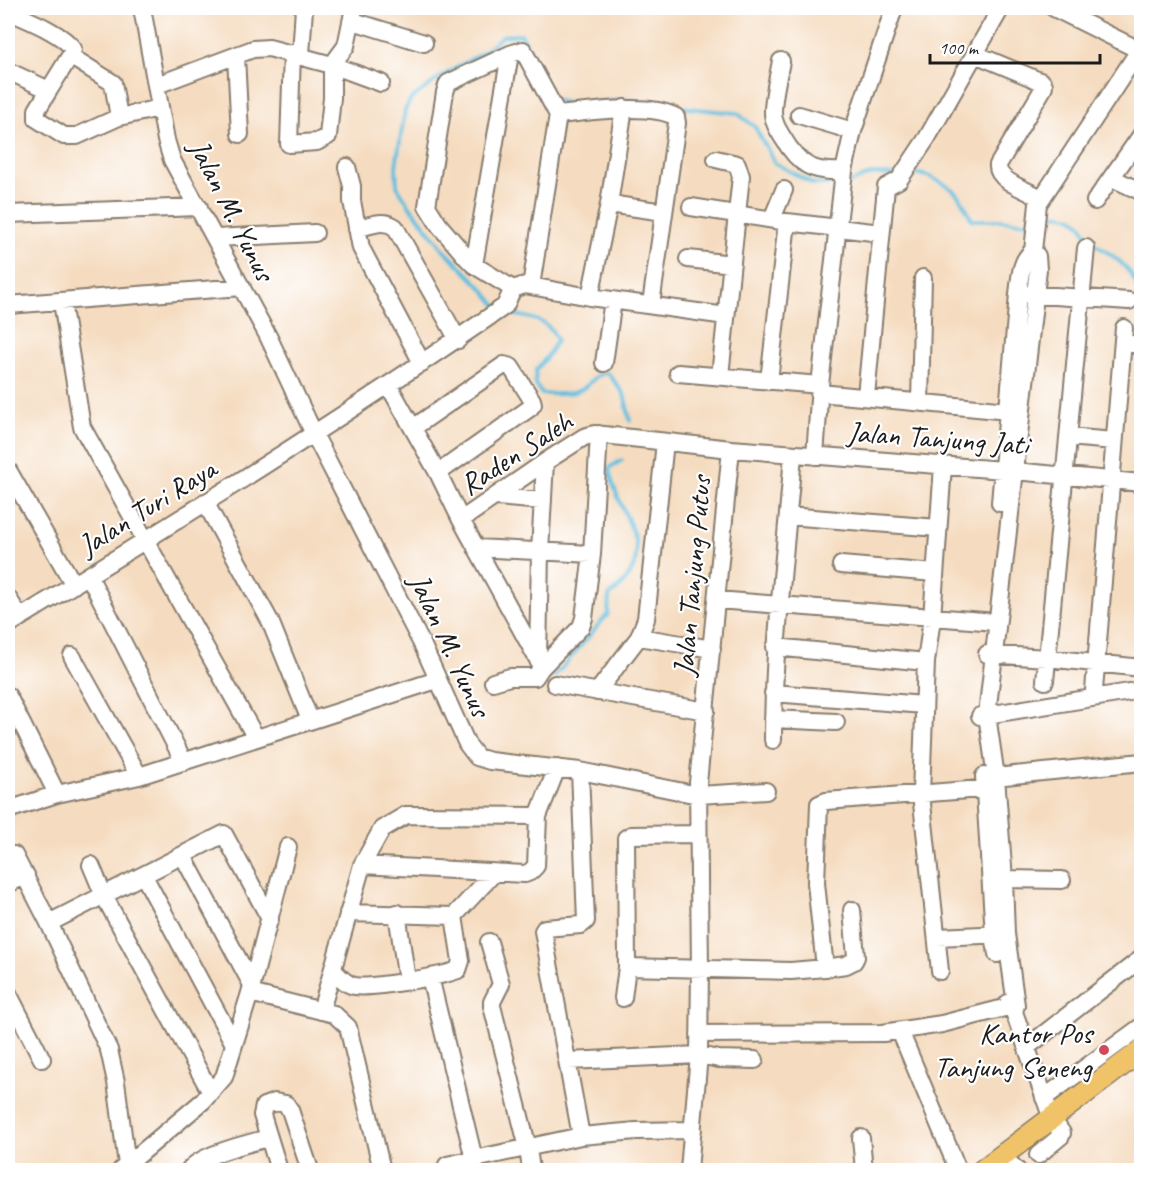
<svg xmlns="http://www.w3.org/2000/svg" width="1149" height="1178" font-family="Caveat,sans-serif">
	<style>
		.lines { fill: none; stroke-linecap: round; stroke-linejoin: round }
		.stream { stroke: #60bede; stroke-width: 4 }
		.minor-casing { stroke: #887c6e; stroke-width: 20 }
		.major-casing { stroke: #887c6e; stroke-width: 24 }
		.minor { stroke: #fff; stroke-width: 16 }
		.major { stroke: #f1c369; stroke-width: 21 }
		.poi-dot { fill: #d1495b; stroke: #fff; stroke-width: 2 }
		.labels { text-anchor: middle; stroke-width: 4.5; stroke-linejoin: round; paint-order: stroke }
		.street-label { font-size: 30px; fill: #1c1c1c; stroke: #fff }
		.poi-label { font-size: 30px; fill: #1c1c1c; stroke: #fff; text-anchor: end }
	</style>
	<rect width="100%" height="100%" fill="#fff"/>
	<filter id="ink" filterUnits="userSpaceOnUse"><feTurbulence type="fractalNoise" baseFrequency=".0167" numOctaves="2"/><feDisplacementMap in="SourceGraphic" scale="12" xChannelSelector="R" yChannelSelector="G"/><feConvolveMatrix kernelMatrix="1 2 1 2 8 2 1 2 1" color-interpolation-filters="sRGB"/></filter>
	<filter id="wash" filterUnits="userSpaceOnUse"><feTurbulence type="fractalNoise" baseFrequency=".008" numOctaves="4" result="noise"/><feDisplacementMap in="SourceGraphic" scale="24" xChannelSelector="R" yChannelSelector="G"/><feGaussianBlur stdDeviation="1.35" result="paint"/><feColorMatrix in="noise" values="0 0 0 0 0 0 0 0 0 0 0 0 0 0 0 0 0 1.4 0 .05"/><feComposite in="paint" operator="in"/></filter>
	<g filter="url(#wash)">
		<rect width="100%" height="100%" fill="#f5dcc0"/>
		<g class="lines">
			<path class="stream" d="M556,100l13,4 61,-4 10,2
				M668,106l69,7 18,14 20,36 38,21h26
				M911,174c9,-1 15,1 23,5 25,11 26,18 38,41h29l30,3
				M847,184l25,-10 22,1
				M1042,215c23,-2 40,0 46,25 29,17 49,30 54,65
				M496,305l-13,-16 -38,-38 -36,-46 -12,-19 -1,-20 9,-56 6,-11 31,-23 42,-24 18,-16 19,-2 6,12
				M507,312c22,8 40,4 50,28l-9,15 -12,15 -1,14 7,10c14,0 31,2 43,-7 11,-8 7,-12 23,-14l16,21 6,26
				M555,676l53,-62 1,-18c57,-44 8,-78 0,-128l13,-8"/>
		</g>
	</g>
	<g filter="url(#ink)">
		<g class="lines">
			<defs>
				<path id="minor" d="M142,8l24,132 6,20 96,176 46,98 109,212 44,98 10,13 13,4 90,10 118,24 68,-4
					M1054,8l85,42
					M8,11c17,8 55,22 65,38l-3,7 43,27 6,34
					M353,21l71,22
					M292,53l-3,91 28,-2 11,-6 4,-38v-33l49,18
					M975,54l67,28 2,3 -1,4 -45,76c-2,16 31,26 43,33
					M301,55l3,-47
					M236,56l4,78
					M781,61c-3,17 -8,35 -8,51 0,10 5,18 10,26 16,27 29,35 61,33
					M8,71l41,19 -12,20v9l27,17h13l42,-19 41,-9
					M157,85l96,-36 16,-1 63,17 14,-19 8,-38
					M49,90l21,-34
					M799,115l54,16
					M716,159l21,5 4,12 -21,200
					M347,167l5,19v15l9,47 61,115
					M1112,178l30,14
					M1095,201l47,-67
					M609,204l55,8
					M691,207l96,15 94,11
					M8,214l191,-7
					M772,219l12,-29
					M357,229c13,-4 26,-10 38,-2l63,113
					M216,238l99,-5
					M688,259l44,5
					M474,265l36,-211
					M531,286l27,-171
					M1025,294l104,7
					M590,297l19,-93 15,-96
					M62,302l20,125 174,311
					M651,304l26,-181 -1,-6c-26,-15 -88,-5 -118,-2l-35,-65 -13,4 -62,29 -3,9 -18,114 12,19 28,33 7,7 39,24 12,-4 65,12 136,19
					M8,305l234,-18
					M1123,343l19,2
					M604,363l9,-63
					M678,373l142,12
					M769,381l18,-159
					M389,386l49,87 23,47 84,-58 39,-25 11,-3 136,15 272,21 139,13
					M820,393l199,19
					M866,396l20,-209 13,-7 28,-42 74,-130
					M920,402l3,-124
					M413,428l91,-63 7,2 21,33 1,4 -3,4 -92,65
					M1068,437l46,4
					M815,456l5,-71 24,-214 9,-40 41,-123
					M8,470l66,115
					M497,497l46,4
					M205,502l65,119 40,99
					M1000,503l18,-209c2,-15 2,-34 15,-43
					M788,516l150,12
					M461,520l77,140 3,8 -6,9h-25l-17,5
					M476,548l116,6
					M841,565l94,8
					M89,576l95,186
					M8,598l12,19
					M717,600l279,22
					M8,625c168,-103 335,-207 497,-319l8,-17
					M639,637l73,12
					M775,647l151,15
					M987,654l60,4 95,10
					M72,656l67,120
					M538,659l2,-108 5,-89
					M541,668l40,-41 3,-9 8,-64 7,-120
					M1045,681l41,-433
					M555,684l151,27
					M1094,690l30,-362
					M597,692l42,-55 7,-18 19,-177
					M773,693l151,12
					M8,696l49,98
					M980,716l162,-26
					M773,719l63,3
					M773,740c0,-96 13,-191 20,-286
					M580,771l6,150 -5,4 -36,3 -2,3 38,205
					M984,776l10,159 3,19
					M985,778l157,-16
					M8,810l49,-16 82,-18 298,-96
					M14,855l35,68 60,127 7,32 11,83
					M183,856l69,129
					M91,865l13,31 107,197
					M362,865l163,9 5,-2 6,-6 2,-50 19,-48
					M144,876l90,168
					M1004,879l58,1
					M8,884l18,-9
					M348,913l106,3
					M397,913l10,68
					M49,923l175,-89 46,85
					M937,937l68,-3
					M489,942l12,42 -9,18v4l36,142 3,22
					M627,967l164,4 34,-3 -9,-85 3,-79 7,-3 168,-13
					M825,968l21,-3 8,-4 2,-4 -4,-47
					M333,970c6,6 13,15 22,16 15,3 88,-10 103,-16l3,-9 -7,-45 40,-43
					M940,971l-19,-177 5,-132 6,-44 11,-152
					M430,977l44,182
					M8,993l34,66
					M250,993l84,21 14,13 34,143
					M623,998l4,-31 -1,-129 5,-3 67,-1
					M1008,1003l6,9 38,107 10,14 -1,3 -23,19
					M321,1011l41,-146 20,-36 24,-14 132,1
					M1014,1012l2,-7 -10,-71 -2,-55 -8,-102 -9,-62 51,-446 -1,-13 -4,-5 5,-47 104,-158
					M900,1031l58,139
					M699,1034l184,-1 59,-9 74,-19
					M1027,1047l115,-89
					M568,1061l131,-6 20,4 36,1
					M1044,1098l98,-72
					M861,1138l3,32
					M1002,1156l15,14
					M447,1165l134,-29 55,-5 57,-1
					M121,1170l82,-69 21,-24 26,-84 38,-146
					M189,1170c13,-16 58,-26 79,-32
					M279,1170l-17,-55 2,-9 11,-4 11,2 4,6 20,60
					M689,1170l10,-115 1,-86 -2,-186 33,-334"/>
				<path id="major" d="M983,1170l159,-120"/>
			</defs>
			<use href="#minor" class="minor-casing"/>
			<use href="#major" class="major-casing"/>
			<use href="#minor" class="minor"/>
			<use href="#major" class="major"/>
		</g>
	</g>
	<circle class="poi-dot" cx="1104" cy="1050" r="6"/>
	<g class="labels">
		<g class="street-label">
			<text transform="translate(232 210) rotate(63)" y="10">Jalan M. Yunus</text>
			<text transform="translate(938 438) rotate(4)" y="10">Jalan Tanjung Jati</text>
			<text transform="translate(516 453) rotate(-33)" y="10">Raden Saleh</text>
			<text transform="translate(147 507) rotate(-32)" y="10">Jalan Turi Raya</text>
			<text transform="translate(692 576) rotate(-85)" y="10">Jalan Tanjung Putus</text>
			<text transform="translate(450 645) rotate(65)" y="10">Jalan M. Yunus</text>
		</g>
		<g class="poi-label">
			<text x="1092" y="1043">Kantor Pos<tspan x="1092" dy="34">Tanjung Seneng</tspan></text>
		</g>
	</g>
	<rect width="1149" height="1178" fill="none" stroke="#fff" stroke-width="30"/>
	<path d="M930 54v9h170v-9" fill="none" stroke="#1c1c1c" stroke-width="3"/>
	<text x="939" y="54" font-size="18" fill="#1c1c1c" stroke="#ffffff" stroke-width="4.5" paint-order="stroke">100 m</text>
</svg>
